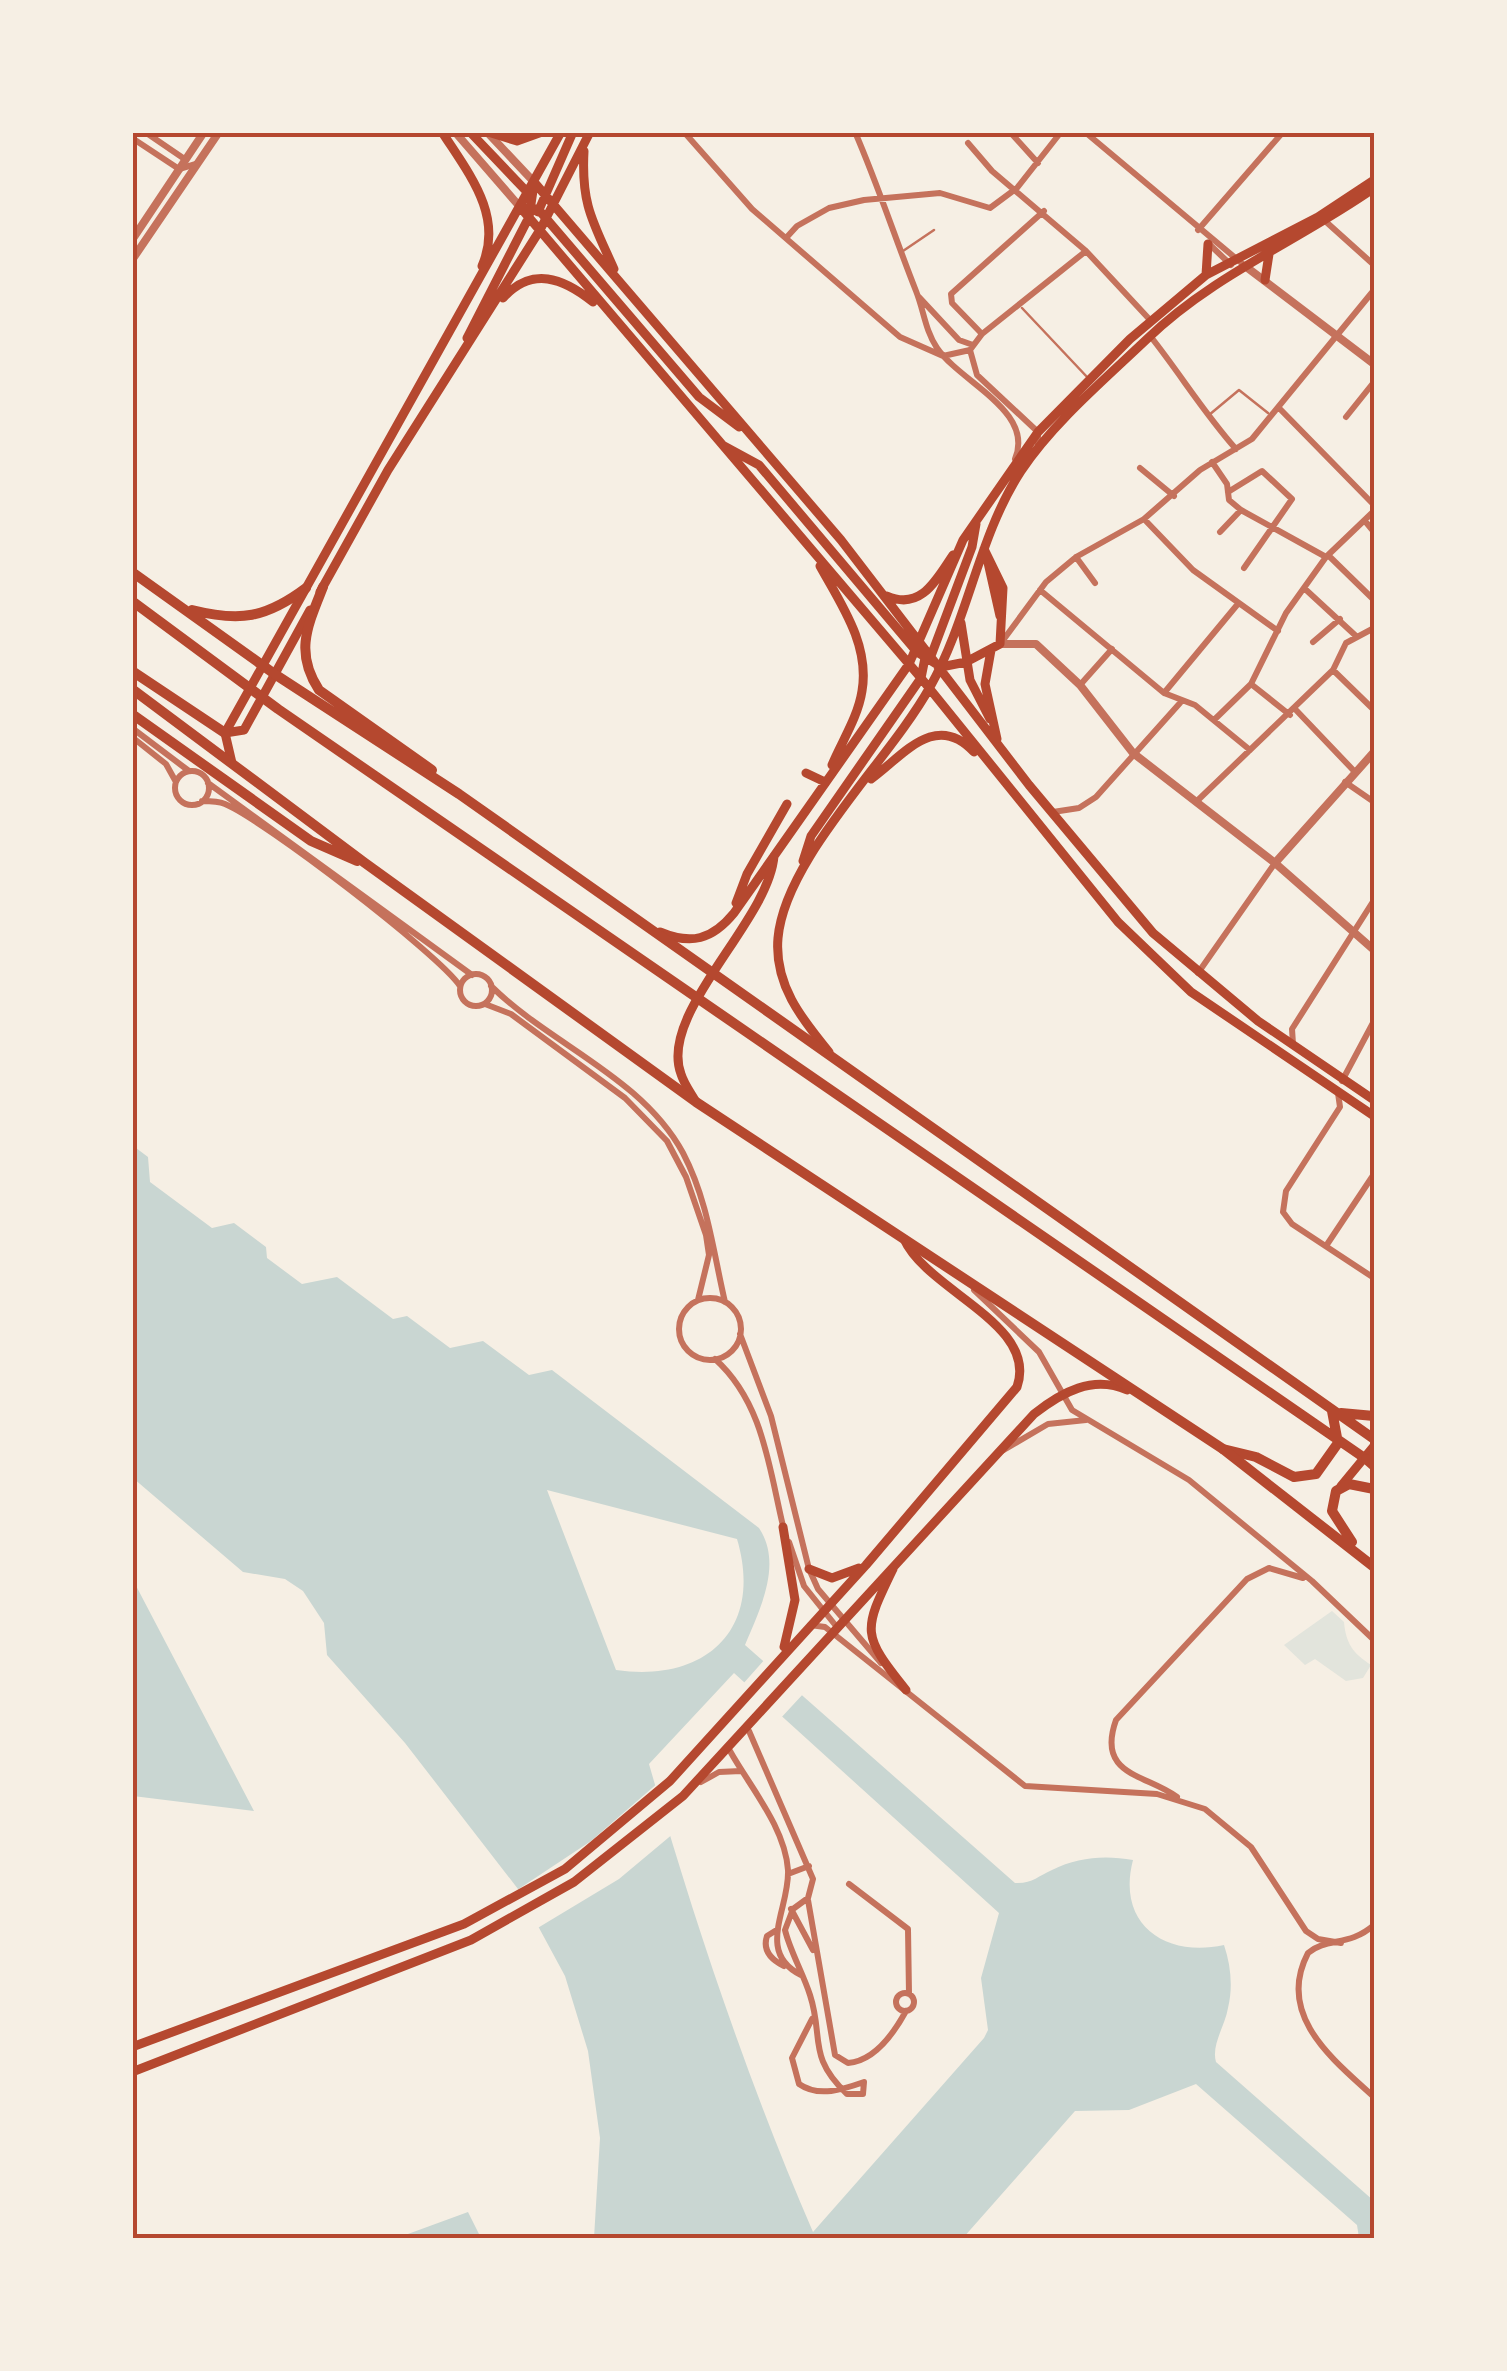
<svg xmlns="http://www.w3.org/2000/svg" width="1507" height="2371" font-family="'Alegreya Sans',sans-serif">
	<style>
		.green { fill: #e2e4dc }
		.water { fill: #c9d6d2; fill-rule: evenodd }
		.pier { fill: #f6efe4 }
		.lines { fill: none; stroke-linecap: round; stroke-linejoin: round }
		.service { stroke: #c5725c; stroke-width: 2.5 }
		.minor { stroke: #c5725c; stroke-width: 6 }
		.tertiary { stroke: #c5725c; stroke-width: 8 }
		.secondary { stroke: #b5482f; stroke-width: 9 }
		.primary { stroke: #b5482f; stroke-width: 9 }
		.trunk { stroke: #b5482f; stroke-width: 10 }
		.motorway { stroke: #b5482f; stroke-width: 10 }
		.neatline { fill: none; stroke: #b5482f; stroke-width: 4 }
	</style>
	<rect width="100%" height="100%" fill="#f6efe4"/>
	<path class="green" d="M1332,1611l12,11c2,22 9,31 27,43l-8,13 -17,3 -31,-22 -10,6 -21,-20z"/>
	<path class="water" d="M132,1145l16,12 2,25 62,46 22,-5 32,24 1,11 35,26 35,-7 56,42 14,-3 43,32 33,-7 46,34 23,-5 207,158c24,36 1,81 -14,117l270,238c17,1 23,-7 37,-13 26,-13 53,-15 81,-10 -17,65 33,98 91,85 7,21 9,42 4,63 -3,18 -17,37 -12,54l158,139v37h-15l-2,-13 -161,-141 -67,26 -54,1 -112,127h-369l6,-100 -12,-87 -23,-75 -47,-87 -113,-146 -78,-88 -3,-32 -21,-32 -18,-12 -42,-7 -110,-94zM547,1490l190,49c27,91 -32,144 -121,131zM734,1673l265,240 -18,65 7,52 -4,8 -171,194c-66,-153 -118,-308 -164,-468z
		M132,1580h1l121,231 -121,-15z
		M468,2212l13,26h-84z"/>
	<path class="pier" d="M766,1658l38,35 -25,27 -37,-35z
		M659,1782l15,51 -55,46 -83,50 -22,-37 77,-51z"/>
	<g class="lines">
		<path class="service" d="M903,251l31,-21
			M1022,308l66,70
			M1209,415l30,-25 29,23"/>
		<path class="minor" d="M145,132l41,28
			M684,132l68,77 148,128 43,19 27,-6
			M855,132c23,53 40,106 61,159 8,20 9,39 21,57 24,35 98,63 78,111
			M1010,132l28,31
			M1085,132l160,134
			M132,138l47,31 17,-5
			M968,143l24,28 94,80 65,70
			M1324,220l50,45
			M1198,230l85,-98
			M786,238l11,-12 32,-18 35,-8 76,-7 50,15 27,-20 44,-56
			M1208,243l23,22
			M919,297l40,43 14,5
			M982,334l-30,-31 -1,-9 93,-83
			M1151,337c30,38 53,76 85,112
			M1280,409l94,96
			M1346,417l28,-35
			M1038,447v-15l-61,-57 -7,-25 12,-16 104,-83
			M1212,462l15,22 2,16 12,10 85,47
			M1140,468l34,28
			M1228,492l34,-21 30,28 -48,69
			M1144,519l49,51 85,61
			M1365,521l9,11
			M1220,532l21,-22
			M1329,556l45,44
			M1076,557l19,26
			M1304,588l52,48
			M1040,590l124,103 31,12 55,45
			M1313,642l27,-23
			M1001,643l45,-61 30,-25 68,-38 56,-49 52,-31 122,-149
			M1333,670l41,40
			M1251,684l39,31
			M1080,685l32,-36
			M1164,693l73,-88
			M1295,709l60,63
			M1214,720l37,-36 35,-71 40,-56 48,-46
			M132,728l57,43
			M132,737l34,27 10,18
			M175 788a17 17 0 1 1 34 0a17 17 0 1 1-34 0Z
			M1345,782l29,20
			M208,783l264,192
			M202,801c8,0 16,0 23,3 37,15 214,150 235,182
			M1197,801l136,-131 13,-27 28,-15
			M1053,812l26,-4 17,-11 84,-94
			M1198,973l77,-110
			M460 990a16 16 0 1 1 32 0a16 16 0 1 1-32 0Z
			M491,986c60,59 151,91 192,167 25,48 30,98 42,149
			M485,1004l26,10 114,84 42,43 19,36 20,58 3,20 -11,45
			M1293,1044l-1,-15 82,-129
			M1342,1081l32,-60
			M1338,1093l2,14 -54,84 -3,21 9,12 82,54
			M1326,1246l48,-72
			M974,1290l65,62 33,58 117,70 123,101 62,59
			M679 1329a31 31 0 1 1 62 0a31 31 0 1 1-62 0Z
			M740,1334l31,82 38,153 9,20 63,74
			M715,1359c49,44 54,110 69,171
			M1002,1451l46,-27 38,-4
			M789,1542l15,44 32,40
			M810,1625l15,2 200,159 132,8 48,15 46,38 55,84 12,8 23,4
			M749,1731l64,148 -5,19 -15,11 -8,21c5,21 18,43 25,65 14,43 -3,61 37,99h16l1,-12c-20,7 -45,16 -65,2l-7,-26 20,-39
			M730,1751c20,36 55,76 58,119 2,38 -33,82 13,105
			M701,1782l18,-10 22,-1
			M1177,1797c-31,-23 -81,-21 -61,-77l131,-141 22,-11 34,10
			M788,1874l21,-8
			M849,1884l59,45 1,65
			M808,1900l27,155 13,8c27,-2 46,-30 58,-52
			M791,1909l22,41
			M1374,1925c-25,22 -47,12 -66,28 -33,63 27,108 66,144
			M775,1931l-8,5c-5,15 5,24 17,30
			M896 2002a9 9 0 1 1 18 0a9 9 0 1 1-18 0Z"/>
		<path class="tertiary" d="M455,132l65,75
			M487,132l47,50
			M132,240l72,-108
			M132,260l87,-128
			M1245,266l129,98
			M1000,644h36l44,41 53,68 142,110 99,87
			M1275,863l99,-111"/>
		<path class="secondary" d="M442,132c27,42 62,84 40,134
			M470,132l59,62
			M488,132l29,9 25,-9
			M584,151c-3,54 9,71 30,118
			M534,182l307,358 188,245 124,148 105,88 116,79
			M520,207l401,471 197,244 73,70 183,124
			M520,207l18,2 161,188 40,30
			M538,212l35,-80
			M1206,275l2,-31
			M1265,280l4,-26
			M503,298c29,-32 60,-20 90,4
			M467,338l62,-121 5,-33
			M724,446l35,19 158,187 24,15 25,-5 34,-18 3,-56 -19,-39
			M987,558l13,58
			M820,566c21,38 50,79 42,125 -4,26 -20,50 -30,74
			M320,592l68,-122 152,-240 50,-98
			M887,596c34,15 49,-16 66,-41
			M961,623l9,57 20,39
			M991,650l-6,34 12,55
			M931,656l41,-109 4,-23
			M225,733l19,-3 66,-120
			M232,763l-7,-30 336,-601
			M806,773l19,9
			M871,779c31,-22 64,-69 103,-27
			M803,861l8,-25 110,-158 4,-20
			M736,903l11,-29 40,-70
			M660,932c31,13 52,8 74,-19l175,-249 54,-124 75,-108 92,-93 76,-64 112,-58 56,-37
			M829,1052c-28,-34 -55,-68 -51,-114 7,-80 111,-177 152,-251 39,-69 48,-150 91,-216 32,-48 84,-92 126,-132 66,-64 153,-99 227,-151
			M696,1102c-5,-9 -12,-18 -15,-28 -23,-61 88,-153 93,-218
			M1341,1486l33,-40"/>
		<path class="primary" d="M783,1527l12,73 -11,47
			M809,1569l23,9 27,-10
			M893,1569c-30,62 -32,65 13,121
			M132,2047l332,-123 101,-55 105,-88 196,-216 151,-178c22,-63 -90,-96 -113,-148
			M132,2072l339,-132 103,-58 109,-86 351,-382c28,-22 59,-39 93,-24"/>
		<path class="trunk" d="M132,572l144,103 183,119 915,645
			M323,587c-15,38 -29,65 -4,103l113,80
			M132,601l146,108 1088,750
			M192,610c48,12 74,8 114,-22
			M132,671l93,62
			M132,689l233,174 331,239 527,347 33,8 38,20 22,-3 22,-31 -6,-32
			M132,714l179,127 46,20
			M1341,1413l33,3"/>
		<path class="motorway" d="M1223,1449l151,118
			M1366,1459l8,7
			M1352,1542l-20,-31 4,-20 13,-7 25,5"/>
	</g>
	<rect width="1507" height="2371" fill="none" stroke="#f6efe4" stroke-width="270"/>
	<rect x="135" y="135" width="1237" height="2101" class="neatline"/>
</svg>
